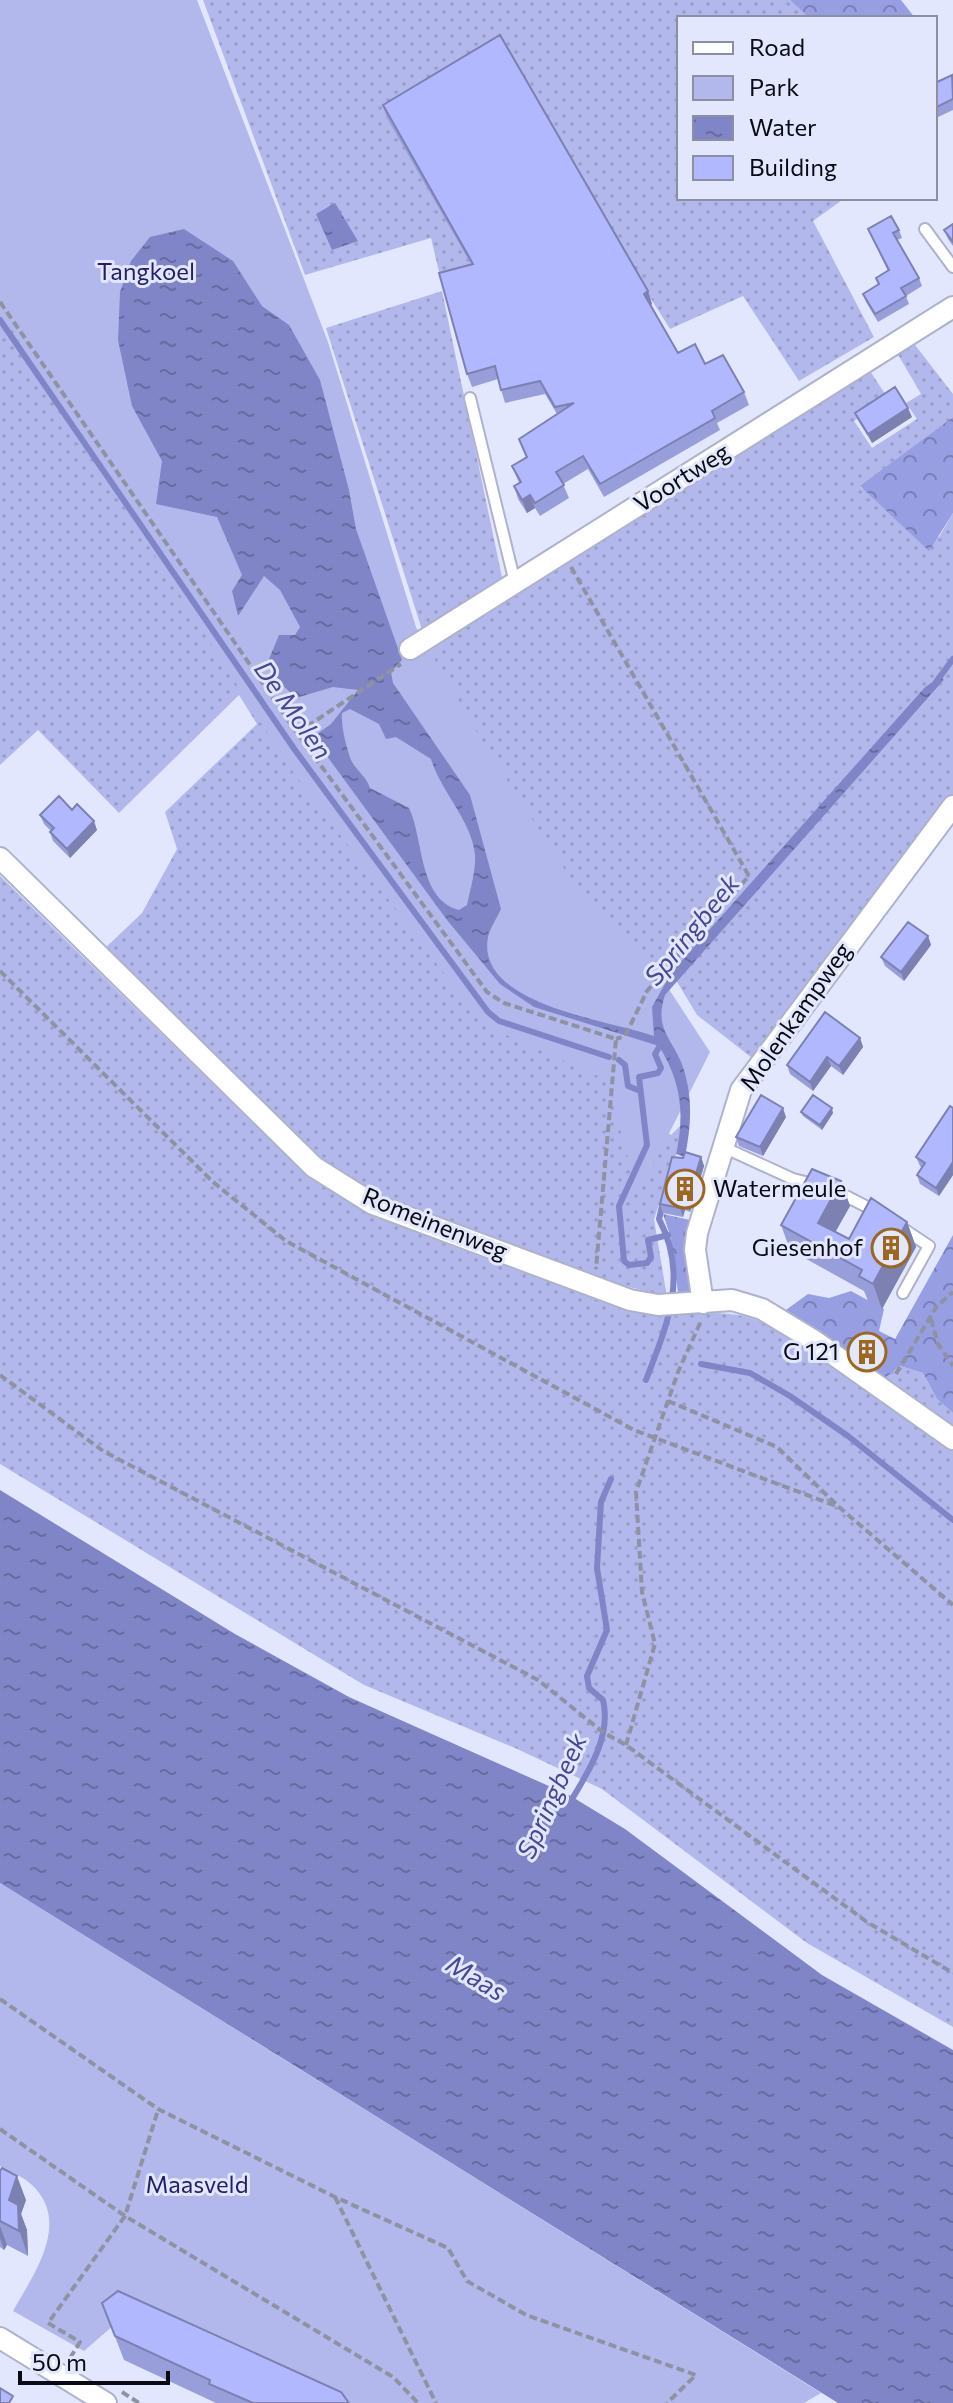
<svg xmlns="http://www.w3.org/2000/svg" width="953" height="2403" font-family="Commissioner,sans-serif">
	<style>
		.grass { fill: url(#grass-dots) }
		.forest { fill: url(#forest-crowns) }
		.green { fill: #b2b8eb }
		.water { fill: url(#water-ripples); fill-rule: evenodd }
		.lines { fill: none; stroke-linecap: round; stroke-linejoin: round }
		.stream { stroke: #7f85c7; stroke-width: 6 }
		.lane-casing { stroke: #aeb2cc; stroke-width: 14 }
		.street-casing { stroke: #aeb2cc; stroke-width: 24 }
		.path { stroke: #8f92a3; stroke-width: 4; stroke-dasharray: 8 4; stroke-linecap: butt }
		.lane { stroke: #fff; stroke-width: 10 }
		.street { stroke: #fff; stroke-width: 20 }
		.wall { fill: #989eda }
		.shaded-wall { fill: #7c81b2 }
		.building { fill: #b1b8fe; stroke: #7c81b2; stroke-width: 2 }
		.labels { text-anchor: middle; stroke-width: 6; stroke-linejoin: round; paint-order: stroke }
		.park-label { font-size: 24px; fill: #241d6b; stroke: #e3e7fd }
		.street-label { font-size: 24px; fill: #090a13; stroke: #e3e7fd }
		.poi-label { font-size: 24px; fill: #090a13; stroke: #e3e7fd; text-anchor: end }
		.water-label { font-size: 26px; font-style: italic; fill: #464798; stroke: #e3e7fd }
	</style>
	<defs>
		<pattern id="grass-dots" width="8" height="8" patternUnits="userSpaceOnUse" patternTransform="scale(2)"><rect width="8" height="8" fill="#b2b8eb"/><path d="M2 2h.1M6 6h.1" fill="none" stroke="#989dc9" stroke-width="1.8" stroke-linecap="round"/></pattern>
		<pattern id="forest-crowns" width="20" height="18" patternUnits="userSpaceOnUse" patternTransform="scale(2)"><rect width="20" height="18" fill="#979ee2"/><path d="M2 6a3 3 0 1 1 6 0M12 15a3 3 0 1 1 6 0" fill="none" stroke="#797fb6"/></pattern>
		<pattern id="water-ripples" width="26" height="14" patternUnits="userSpaceOnUse" patternTransform="scale(2)"><rect width="26" height="14" fill="#7f85c7"/><path d="M2 4q2-2 4 0t4 0M15 11q2-2 4 0t4 0" fill="none" stroke="#666ba0"/></pattern>
	</defs>
	<rect width="100%" height="100%" fill="#e3e7fd"/>
	<path class="grass" d="M203,0h587l19,18h-130v180h166l-32,23 61,116 -75,44 -56,-85 -73,33 -70,-111 -160,58 -9,-38 -126,37z
		M0,268l543,752 128,115 11,-11 -6,30 -22,65 13,78 -56,-15 -244,-93 -37,-20 -228,-218 40,-38 35,-64 -12,-37 92,-88 -18,-29 -120,118 -81,-83 -38,35z
		M442,291l61,291 -80,51 -97,-305z
		M912,341l41,53v23l-93,70 79,50 14,-24v281l-127,164 -70,103 -59,-46 -21,-35 256,-286 12,-14 -3,-4 -16,11 -266,303 -68,-54 -189,-276 466,-292 21,32 -35,21 18,27 45,-29 -11,-16 15,-9 -25,-43z
		M0,876l309,302c93,59 221,94 325,133 34,5 69,-1 103,4 60,8 165,98 216,135v577l-146,-84 -205,-154 -87,-41 -151,-63 -364,-221z
		M900,1366l23,7 14,26 16,14v19l-70,-52z"/>
	<path class="forest" d="M790,0h111l14,18h-106z
		M953,417v96l-24,38 -69,-65z
		M663,1214l27,6c-2,24 6,60 0,79l-12,-7 -8,-57z
		M953,1235v178l-16,-14 -14,-26 -23,-7 -17,14 -100,-68 25,-18 21,4 22,-7 33,18 -5,22 16,8z"/>
	<path class="green" d="M0,0h197l131,342 88,285 69,119 94,146 80,82 51,78 -72,143 -31,-115 -125,-56 -197,-263 -285,-451z
		M0,1883l821,510 -17,10h-490l-192,-85 -38,33 -71,-40c20,-36 59,-88 19,-126 -8,-8 -22,-13 -32,-19z"/>
	<path class="water" d="M335,203l23,38 -26,9 -16,-36z
		M184,229l49,32 29,45 27,19 31,55 29,110 7,39 46,131 -11,12 2,11 77,112 31,114c-4,9 -11,19 -13,28 -13,68 122,83 166,99l-2,-29 19,-34 254,-286 16,-11 3,4 -279,315c-12,36 10,45 19,75 9,31 7,56 1,87l-9,-3c9,-41 5,-72 -17,-108l-125,-39 -34,-23 -53,-64 -134,-183 18,-13 27,-34 -25,-3 -37,11 -20,-19 -7,-20 10,-24h16l5,-8 -20,-37 -16,-14 -26,40 -6,-25 10,-16 -25,-58 -61,-13 6,-43 -30,-55 -14,-66 2,-48 11,-31 19,-24zM350,709l29,15 7,15 10,-2 35,22c10,33 41,62 44,96 1,16 -5,35 -8,50l-8,5c-41,-11 -35,-71 -50,-102l-39,-20c-4,-12 -14,-18 -19,-28 -5,-14 -10,-33 -9,-47z
		M0,1490l235,144 114,63 220,98 56,34 197,146 131,75v353h-115l-838,-520z"/>
	<g class="lines">
		<path class="stream" d="M0,320l295,430 193,262 11,9 110,36
			M936,682l17,-23
			M659,1041l3,1 -7,12 6,14 -3,5 -19,4 8,68 -28,61 5,55 5,4 18,-2 4,-6 -3,-17 20,-5
			M619,1060l6,5 3,21 10,4
			M701,1364l49,9 40,23 58,40 105,84
			M646,1380c21,-55 43,-104 13,-161l4,-17
			M569,1804c18,-30 43,-67 34,-104l-14,-12 -2,-12 20,-46 -10,-62 4,-66 10,-23"/>
		<defs>
			<path id="lane" d="M925,229l28,38
				M470,398l45,185
				M723,1147l70,32 24,6
				M836,1191l43,22
				M902,1228l27,18 -26,47"/>
			<path id="street" d="M410,649l543,-342
				M0,858l314,309 59,37 257,96 28,5 74,-5 30,9 51,31 140,99
				M703,1303l-8,-53 2,-17 44,-143 212,-284
				M0,2338l106,65"/>
		</defs>
		<use href="#lane" class="lane-casing"/>
		<use href="#street" class="street-casing"/>
		<path class="path" d="M0,302l297,431 190,259 17,11 112,36 -20,230
			M571,567l178,309 -102,115 -22,45 -9,3
			M297,733l104,-69
			M0,971l213,211 73,59 348,189 205,77
			M931,1319l7,25 15,22
			M896,1374l41,-68 16,-14
			M0,1375l103,76 435,229 66,53 22,12 241,177 86,51
			M668,1401l109,46 62,60 114,98
			M626,1745l29,-101 -13,-52 -6,-100 42,-120 23,-51
			M0,1999l158,110 177,88 113,51 19,33 59,34 170,60 -29,28
			M0,2129l125,87 268,161 25,26
			M335,2197l101,206
			M70,2358l10,-16 -32,-19 77,-107 33,-106
			M122,2392l17,11"/>
		<use href="#lane" class="lane"/>
		<use href="#street" class="street"/>
	</g>
	<path class="wall" d="M953,77v33l-17,8 -1,-3v-32z
		M383,105l265,186 4,13 -1,1 27,48 27,11 39,28 5,13 -32,18 3,7 -116,67 -16,-28 -25,15 6,14 -29,18 -5,-8 -8,5 -9,-14 -4,-13 5,-3 -7,-17 14,-8 -7,-19 38,-25 -12,-20 -40,9 -7,-24 -26,8 -5,-13 4,-110 -84,-146z
		M953,224v22l-5,-7 -4,-9z
		M868,229l31,1 3,8 -5,2 22,38 3,8 -16,10 3,8 -31,18 -12,-20 -3,-8 15,-9 -2,-7 12,-7z
		M855,413l57,4 -40,26 -13,-21z
		M72,810l25,20 -27,28 -17,-17 -3,-9 1,-1 -7,-7 -4,-9z
		M928,936l3,9 -27,36 -19,-15 -4,-9z
		M860,1038l3,9 -20,28 -12,-9 -18,25 -23,-17 -3,-9z
		M953,1108v67l-14,21 -19,-12 -3,-9 5,-7 -2,-2 -4,-9z
		M801,1112l32,1 -11,17 -19,-14z
		M786,1117l-23,39 -24,-10 -3,-9z
		M701,1157l3,9 -14,46 -5,-2 -2,7 -20,-4 -3,-9 23,-46z
		M841,1181l9,25 -15,26 14,7 58,-17 9,25 -34,62 -14,-8 -4,-10 -74,-41 -9,-25z
		M0,2171l26,29 -5,14 6,16 1,26 -21,-11 -3,5 -4,-3z
		M102,2303l247,100h-133l-92,-43z"/>
	<path class="shaded-wall" d="M648,291l4,13 -3,3 -5,-13z
		M908,408l4,9 -40,26 -4,-9z
		M530,495l5,13 -8,5 -5,-13z
		M94,821l3,9 -27,28 -3,-9z
		M928,936l3,9 -27,36 -3,-9z
		M860,1038l3,9 -20,28 -4,-9z
		M827,1057l4,9 -18,25 -3,-9z
		M783,1108l3,9 -23,39 -3,-9z
		M832,1108l1,5 -11,17 -2,-5z
		M701,1157l3,9 -14,46 -3,-9z
		M953,1162v13l-14,21 -3,-8z
		M841,1181l9,25 -23,41 -9,-24z
		M682,1201l3,9 -2,7 -3,-9z
		M907,1222l9,25 -34,62 -9,-25z
		M17,2176l9,24 -5,14 6,16 1,26 -19,-56z
		M0,2226l7,19 -3,5 -4,-12z"/>
	<path class="building" d="M500,35l148,256 -4,3 34,59 17,-9 10,20 18,-9 21,37 -32,19 3,7 -115,66 -17,-28 -27,16 8,13 -29,18 -5,-8 -8,5 -8,-14 7,-4 -9,-16 15,-9 -8,-18 55,-36 -19,4 -15,-26 -39,9 -6,-24 -28,8 -28,-101 34,-9 -90,-159z
		M952,75l1,24 -18,9v-25z
		M891,216l8,14 -6,3 26,45 -18,10 5,8 -31,18 -12,-20 16,-10 -3,-6 13,-8 -21,-41z
		M953,224v18l-9,-12z
		M895,387l13,21 -40,26 -13,-21z
		M59,796l13,14 5,-6 17,17 -27,28 -17,-17 4,-4 -14,-13z
		M908,922l20,14 -27,36 -20,-15z
		M825,1012l35,26 -21,28 -12,-9 -17,25 -23,-17z
		M761,1095l22,13 -23,39 -24,-10z
		M813,1095l19,13 -12,17 -19,-13z
		M950,1106l3,2v54l-17,26 -19,-13 8,-12 -9,-6z
		M685,1152l16,5 -14,46 -5,-2 -2,7 -20,-4 12,-47 11,1z
		M812,1169l29,12 -23,42 31,16 22,-41 36,24 -34,62 -14,-8 3,-6 -81,-45z
		M2,2168l15,8 -8,24 9,5 1,26 -19,-10v-50z
		M118,2291l223,101 8,11h-96l-44,-19 1,-4 -95,-44 -13,-33z
		M0,2388l13,8 -4,7h-9z"/>
	<defs>
		<symbol id="building-ring" viewBox="-11 -11 22 22"><circle r="9.5" fill="#e3e7fd" stroke="#9c671f" stroke-width="1.5"/><path d="M-4-6H4V6H1V3H-1V6H-4ZM-2.5-4.3h1.7v1.8h-1.7ZM.8-4.3h1.7v1.8H.8ZM-2.5-1h1.7V.8h-1.7ZM.8-1h1.7V.8H.8Z" fill="#9c671f"/></symbol>
	</defs>
	<g fill-rule="evenodd">
		<use href="#building-ring" x="663" y="1167" width="44" height="44"/>
		<use href="#building-ring" x="869" y="1226" width="44" height="44"/>
		<use href="#building-ring" x="845" y="1330" width="44" height="44"/>
	</g>
	<g class="labels">
		<g class="park-label">
			<text x="146" y="280">Tangkoel</text>
			<text x="197" y="2193">Maasveld</text>
		</g>
		<g class="street-label">
			<text transform="translate(682 478) rotate(-32)" y="8">Voortweg</text>
			<text transform="translate(796 1017) rotate(-55)" y="8">Molenkampweg</text>
			<text transform="translate(435 1224) rotate(22)" y="8">Romeinenweg</text>
		</g>
		<g class="poi-label">
			<text x="713" y="1197" text-anchor="start">Watermeule</text>
			<text x="863" y="1256">Giesenhof</text>
			<text x="839" y="1360">G 121</text>
		</g>
		<g class="water-label">
			<text transform="translate(293 710) rotate(55)" y="9">De Molen</text>
			<text transform="translate(692 930) rotate(-51)" y="9">Springbeek</text>
			<text transform="translate(552 1796) rotate(-66)" y="9">Springbeek</text>
			<text transform="translate(476 1978) rotate(31)" y="9">Maas</text>
		</g>
	</g>
	<rect x="677" y="16" width="260" height="184" fill="#e3e7fd" stroke="#8c8f9f" stroke-width="2"/>
	<rect x="693" y="42" width="40" height="12" fill="#ffffff" stroke="#8c8f9f" stroke-width="2"/>
	<text x="749" y="56" font-size="24" fill="#090a13">Road</text>
	<rect x="693" y="76" width="40" height="24" fill="#b2b8eb" stroke="#8c8f9f" stroke-width="2"/>
	<text x="749" y="96" font-size="24" fill="#090a13">Park</text>
	<rect x="693" y="116" width="40" height="24" fill="url(#water-ripples)" stroke="#8c8f9f" stroke-width="2"/>
	<text x="749" y="136" font-size="24" fill="#090a13">Water</text>
	<rect x="693" y="156" width="40" height="24" fill="#b1b8fe" stroke="#8c8f9f" stroke-width="2"/>
	<text x="749" y="176" font-size="24" fill="#090a13">Building</text>
	<path d="M20 2371v12h148v-12" fill="none" stroke="#090a13" stroke-width="4"/>
	<text x="32" y="2371" font-size="24" fill="#090a13" stroke="#e3e7fd" stroke-width="6" paint-order="stroke">50 m</text>
</svg>
